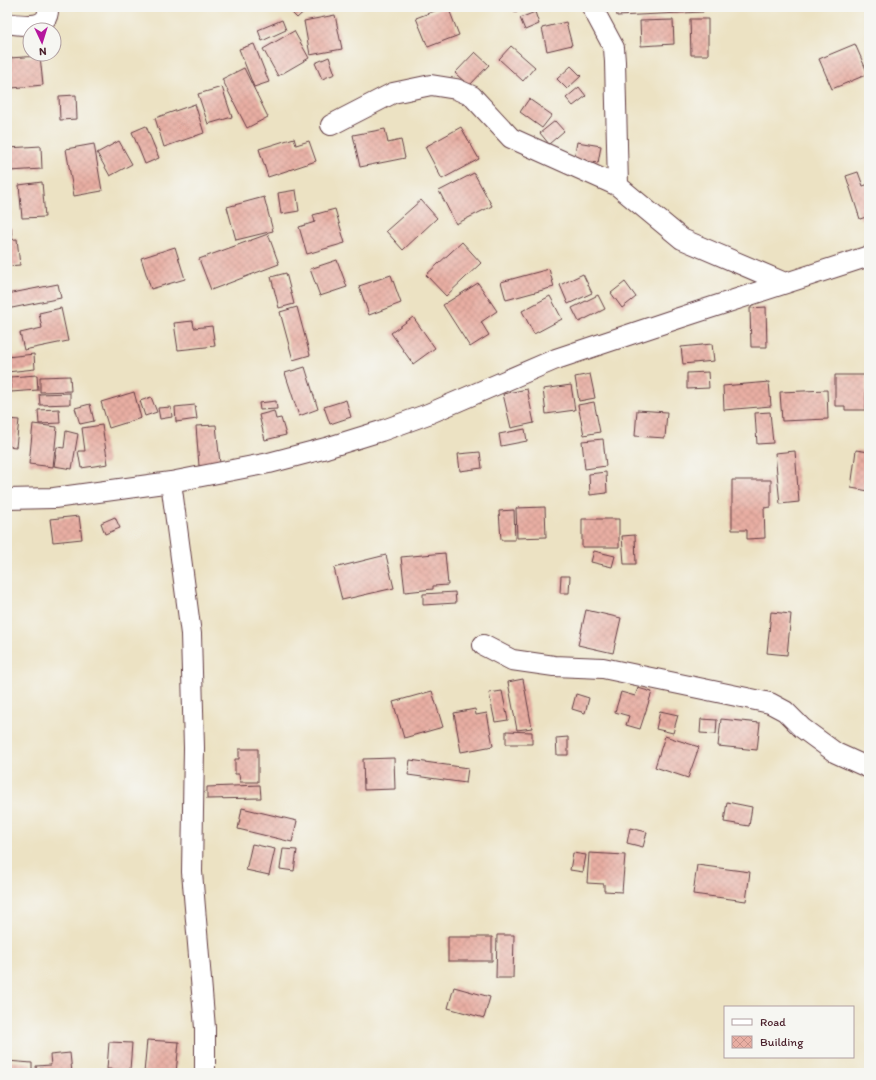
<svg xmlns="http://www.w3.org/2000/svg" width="876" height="1080" font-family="Itim,sans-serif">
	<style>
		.building { fill: url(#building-cross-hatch) }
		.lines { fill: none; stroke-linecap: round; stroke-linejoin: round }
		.minor-casing { stroke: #623c42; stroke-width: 22 }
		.minor { stroke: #fff; stroke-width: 20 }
	</style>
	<defs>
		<pattern id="building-cross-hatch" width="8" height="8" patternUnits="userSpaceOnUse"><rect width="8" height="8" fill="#e8aea3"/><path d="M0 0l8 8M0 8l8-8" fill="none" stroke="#c8958c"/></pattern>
	</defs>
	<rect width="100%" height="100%" fill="#f6f6f2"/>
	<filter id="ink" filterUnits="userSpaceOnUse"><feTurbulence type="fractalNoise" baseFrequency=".025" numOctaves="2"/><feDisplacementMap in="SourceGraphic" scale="8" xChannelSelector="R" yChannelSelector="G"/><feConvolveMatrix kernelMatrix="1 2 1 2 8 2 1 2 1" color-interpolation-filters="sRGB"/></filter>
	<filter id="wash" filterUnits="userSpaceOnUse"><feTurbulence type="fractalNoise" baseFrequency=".012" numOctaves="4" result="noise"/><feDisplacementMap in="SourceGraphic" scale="16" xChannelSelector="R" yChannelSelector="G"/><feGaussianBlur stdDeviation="0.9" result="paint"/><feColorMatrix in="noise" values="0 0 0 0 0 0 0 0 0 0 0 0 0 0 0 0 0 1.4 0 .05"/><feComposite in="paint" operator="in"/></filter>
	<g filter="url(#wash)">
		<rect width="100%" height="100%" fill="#ece2c3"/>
		<g id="blocks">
			<path class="building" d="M288,7h21l-12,11 -10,-10z
				M445,7h3l11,28 -31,12 -12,-29z
				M514,7h18l-17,5z
				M616,7h87v5l-86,4z
				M535,12l4,12 -14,6 -5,-12z
				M335,15l7,34 -32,6 -6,-34z
				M690,19h18v36h-17z
				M282,20l4,10 -24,11 -4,-11z
				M673,20l1,24 -33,2 -1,-25z
				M566,22l6,23 -25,6 -5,-23z
				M294,31l15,27 -31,18 -15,-27z
				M254,44l15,38 -15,5 -15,-38z
				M855,44l13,30 -36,15 -13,-30z
				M511,46l24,21 -12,14 -24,-22z
				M475,52l14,13 -20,21 -14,-13z
				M40,56l3,29 -31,3 -3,-30z
				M329,57l6,17 -13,5 -7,-16z
				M571,66l10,10 -14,13 -10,-10z
				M244,68l24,49 -21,11 -25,-49z
				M222,87l10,30 -24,7 -10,-30z
				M579,87l7,9 -13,10 -7,-8z
				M76,95l1,24 -17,1 -1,-24z
				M529,99l23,16 -10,13 -22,-16z
				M195,104l9,29 -40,14 -9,-29z
				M555,121l9,10 -15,13 -9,-11z
				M146,126l13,32 -14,6 -13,-32z
				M461,127l18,32 -37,20 -17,-32z
				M385,129l3,14 13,-3 4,18 -45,9 -7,-32z
				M294,138l2,7 13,-4 7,20 -48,16 -9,-28z
				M119,141l13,23 -22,12 -13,-23z
				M577,142l24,4 -3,17 -24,-4z
				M94,144l8,47 -28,5 -8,-47z
				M41,146l1,23 -32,2 -2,-23z
				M858,172l5,14 6,-2v32l-9,3 -14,-43z
				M474,173l18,33 -36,18 -17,-33z
				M42,182l3,35 -23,1 -3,-33z
				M296,190l3,21 -18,3 -3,-21z
				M264,197l9,34 -37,9 -9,-33z
				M421,200l16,18 -34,32 -17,-19z
				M335,209l10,34 -38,11 -8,-27 16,-5 -2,-7z
				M7,227h4l1,11h-5z
				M268,234l11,30 -68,26 -12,-31z
				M17,239l3,26 -13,1v-26z
				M462,242l19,21 -35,33 -20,-21z
				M175,247l10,32 -34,10 -10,-31z
				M337,260l10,27 -27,9 -10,-27z
				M549,269l5,18 -48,13 -5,-18z
				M286,273l8,31 -15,4 -8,-31z
				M583,274l9,19 -24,11 -8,-19z
				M391,275l10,28 -32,12 -10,-29z
				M625,282l11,15 -14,11 -11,-15z
				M478,283l19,28 -16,11 8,13 -19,12 -27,-42z
				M58,284l3,14 -54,11v-15z
				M598,295l7,14 -26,13 -7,-14z
				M550,296l12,23 -28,15 -12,-23z
				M297,307l13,48 -17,5 -13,-48z
				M766,307l1,40h-16l-1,-39z
				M61,308l7,33 -44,9 -4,-17 22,-5 -3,-15z
				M413,317l22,31 -22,16 -22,-31z
				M193,321l1,7 18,-2 3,20 -37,4 -4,-27z
				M712,344l2,17 -31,3 -2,-17z
				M34,354l1,15 -28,3v-15z
				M305,367l13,42 -19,7 -14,-43z
				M708,372l1,16 -22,1v-16z
				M590,374l5,24 -16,3 -4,-24z
				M37,375l1,15 -27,2 -1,-15z
				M835,375h31v35h-21v-4h-10z
				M70,376l1,15 -31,1v-15z
				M769,382l2,24 -47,4 -1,-24z
				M571,385l4,25 -29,4 -3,-25z
				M527,389l7,34 -23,5 -8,-34z
				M827,390l1,29 -46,2 -2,-29z
				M134,392l7,26 -32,10 -8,-26z
				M70,393v11l-30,1 -1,-11z
				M151,397l6,15 -12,4 -5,-15z
				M346,400l5,17 -21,7 -6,-17z
				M276,401l1,8 -17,1 -1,-7z
				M594,402l6,30 -16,3 -6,-30z
				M90,404l4,17 -14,3 -5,-16z
				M195,405l2,14 -21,3 -1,-15z
				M171,407l1,10 -12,2 -2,-11z
				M59,409l1,14 -21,1 -1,-14z
				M637,410l30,2 -2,26 -30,-2z
				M274,411l2,8 5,-1 5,17 -21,5 -6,-25z
				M770,412l3,31 -16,1 -2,-31z
				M7,419l12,1 -3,27 -9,-1z
				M33,424l24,3 -4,40 -24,-3z
				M102,425l6,39 -27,4 -3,-17h7l-3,-23z
				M216,425l4,39 -21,2 -3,-40z
				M525,429l2,12 -26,5 -2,-12z
				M66,431l12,3 -6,35 -18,-3 3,-19 7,1z
				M603,439l3,27 -21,3 -3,-28z
				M856,450l13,2v39l-18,-3z
				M795,451l4,51 -19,2 -5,-51z
				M480,452l2,16 -22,3 -2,-17z
				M606,472l1,21 -17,2 -1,-21z
				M732,480h39v27l-7,1 1,30 -18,1v-9h-15z
				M545,507l1,30 -29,1 -1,-30z
				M514,510l1,30h-14l-2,-29z
				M79,516l3,23 -29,3 -3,-23z
				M115,517l5,11 -15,6 -4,-11z
				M582,519h37v28h-37z
				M635,535l1,29h-12l-2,-28z
				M594,551l21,5 -3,11 -21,-5z
				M445,553l3,32 -15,1v3l-28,3 -4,-35z
				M386,555l8,33 -52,12 -8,-32z
				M561,576h9l-1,17h-9z
				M455,592l1,11 -33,2v-11z
				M586,610l35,8 -8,35 -35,-8z
				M771,612l20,2 -4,41 -20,-2z
				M523,679l9,49 -15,2 -9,-48z
				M638,688l14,4 -12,37 -14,-4 3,-9 -14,-4 6,-20 14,4z
				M432,691l11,36 -39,11 -11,-36z
				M502,691l6,29 -13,2 -6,-29z
				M576,694l13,4 -4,15 -13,-4z
				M475,709l1,6 11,-2 6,33 -32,6 -7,-39z
				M660,711l18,4 -5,18 -17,-4z
				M701,719l16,1 -1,14 -16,-1z
				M721,719l39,4 -3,27 -39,-4z
				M506,731l26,1v12h-26z
				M665,736l34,11 -11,31 -33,-11z
				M568,737v18h-11l-1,-17z
				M239,749h19v33h-18l-1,-8h-4v-15h4z
				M394,758l1,31 -31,1 -1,-31z
				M410,760l58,8 -2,15 -58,-8z
				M260,785l1,13 -54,1v-12z
				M727,802l25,5 -3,19 -25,-4z
				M242,808l55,13 -5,21 -54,-13z
				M630,828l17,4 -4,15 -16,-4z
				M252,844l23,5 -6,26 -23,-5z
				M283,849l14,1 -3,21 -14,-2z
				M573,853l13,2 -3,17 -13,-2z
				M589,853l36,2 -3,37 -18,-1v-7l-17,-1z
				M697,865l53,7 -4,29 -53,-7z
				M497,935h17l-1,43h-17z
				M448,937h44v24h-44z
				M454,987l36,10 -6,21 -36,-10z
				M147,1040l32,2 -3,31h-32z
				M109,1042l23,1 -2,27 -23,-1z
				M70,1053l2,20h-35l-1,-7 15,-1 -1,-10z
				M7,1061l25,2v10h-25z"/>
		</g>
	</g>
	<g filter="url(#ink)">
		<use href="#blocks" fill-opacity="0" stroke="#623c42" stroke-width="1"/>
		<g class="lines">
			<defs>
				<path id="minor" d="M592,7l22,41 1,14 3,124
					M7,23c15,2 43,8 41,-16
					M331,125l62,-32 38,-8 25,4 16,7 39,42 107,48 64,53 103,44
					M171,482l20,152 3,114 -2,124 13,156v45
					M7,499l47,-1 117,-16 98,-19 57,-15 55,-17 47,-17 128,-55 123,-41 190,-62
					M483,645l29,15 42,6 49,2 167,35 15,8 17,17 34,25 33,15"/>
			</defs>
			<use href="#minor" class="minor-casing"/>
			<use href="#minor" class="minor"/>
		</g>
	</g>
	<rect width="876" height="1080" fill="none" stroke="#f6f6f2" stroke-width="24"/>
	<rect x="724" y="1006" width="130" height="52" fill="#f6f6f2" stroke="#b1a0a2"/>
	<rect x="732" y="1019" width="20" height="6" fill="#ffffff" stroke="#b1a0a2"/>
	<text x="760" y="1026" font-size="12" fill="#4a1f2b">Road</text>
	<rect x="732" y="1036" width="20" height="12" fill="url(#building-cross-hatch)" stroke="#b1a0a2"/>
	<text x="760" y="1046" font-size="12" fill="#4a1f2b">Building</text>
	<g transform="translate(42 42) rotate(176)"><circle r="19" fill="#f6f6f2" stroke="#b1a0a2"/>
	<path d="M0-3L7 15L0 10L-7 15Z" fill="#b5179e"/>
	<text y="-6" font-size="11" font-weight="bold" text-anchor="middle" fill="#4a1f2b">N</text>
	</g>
</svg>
